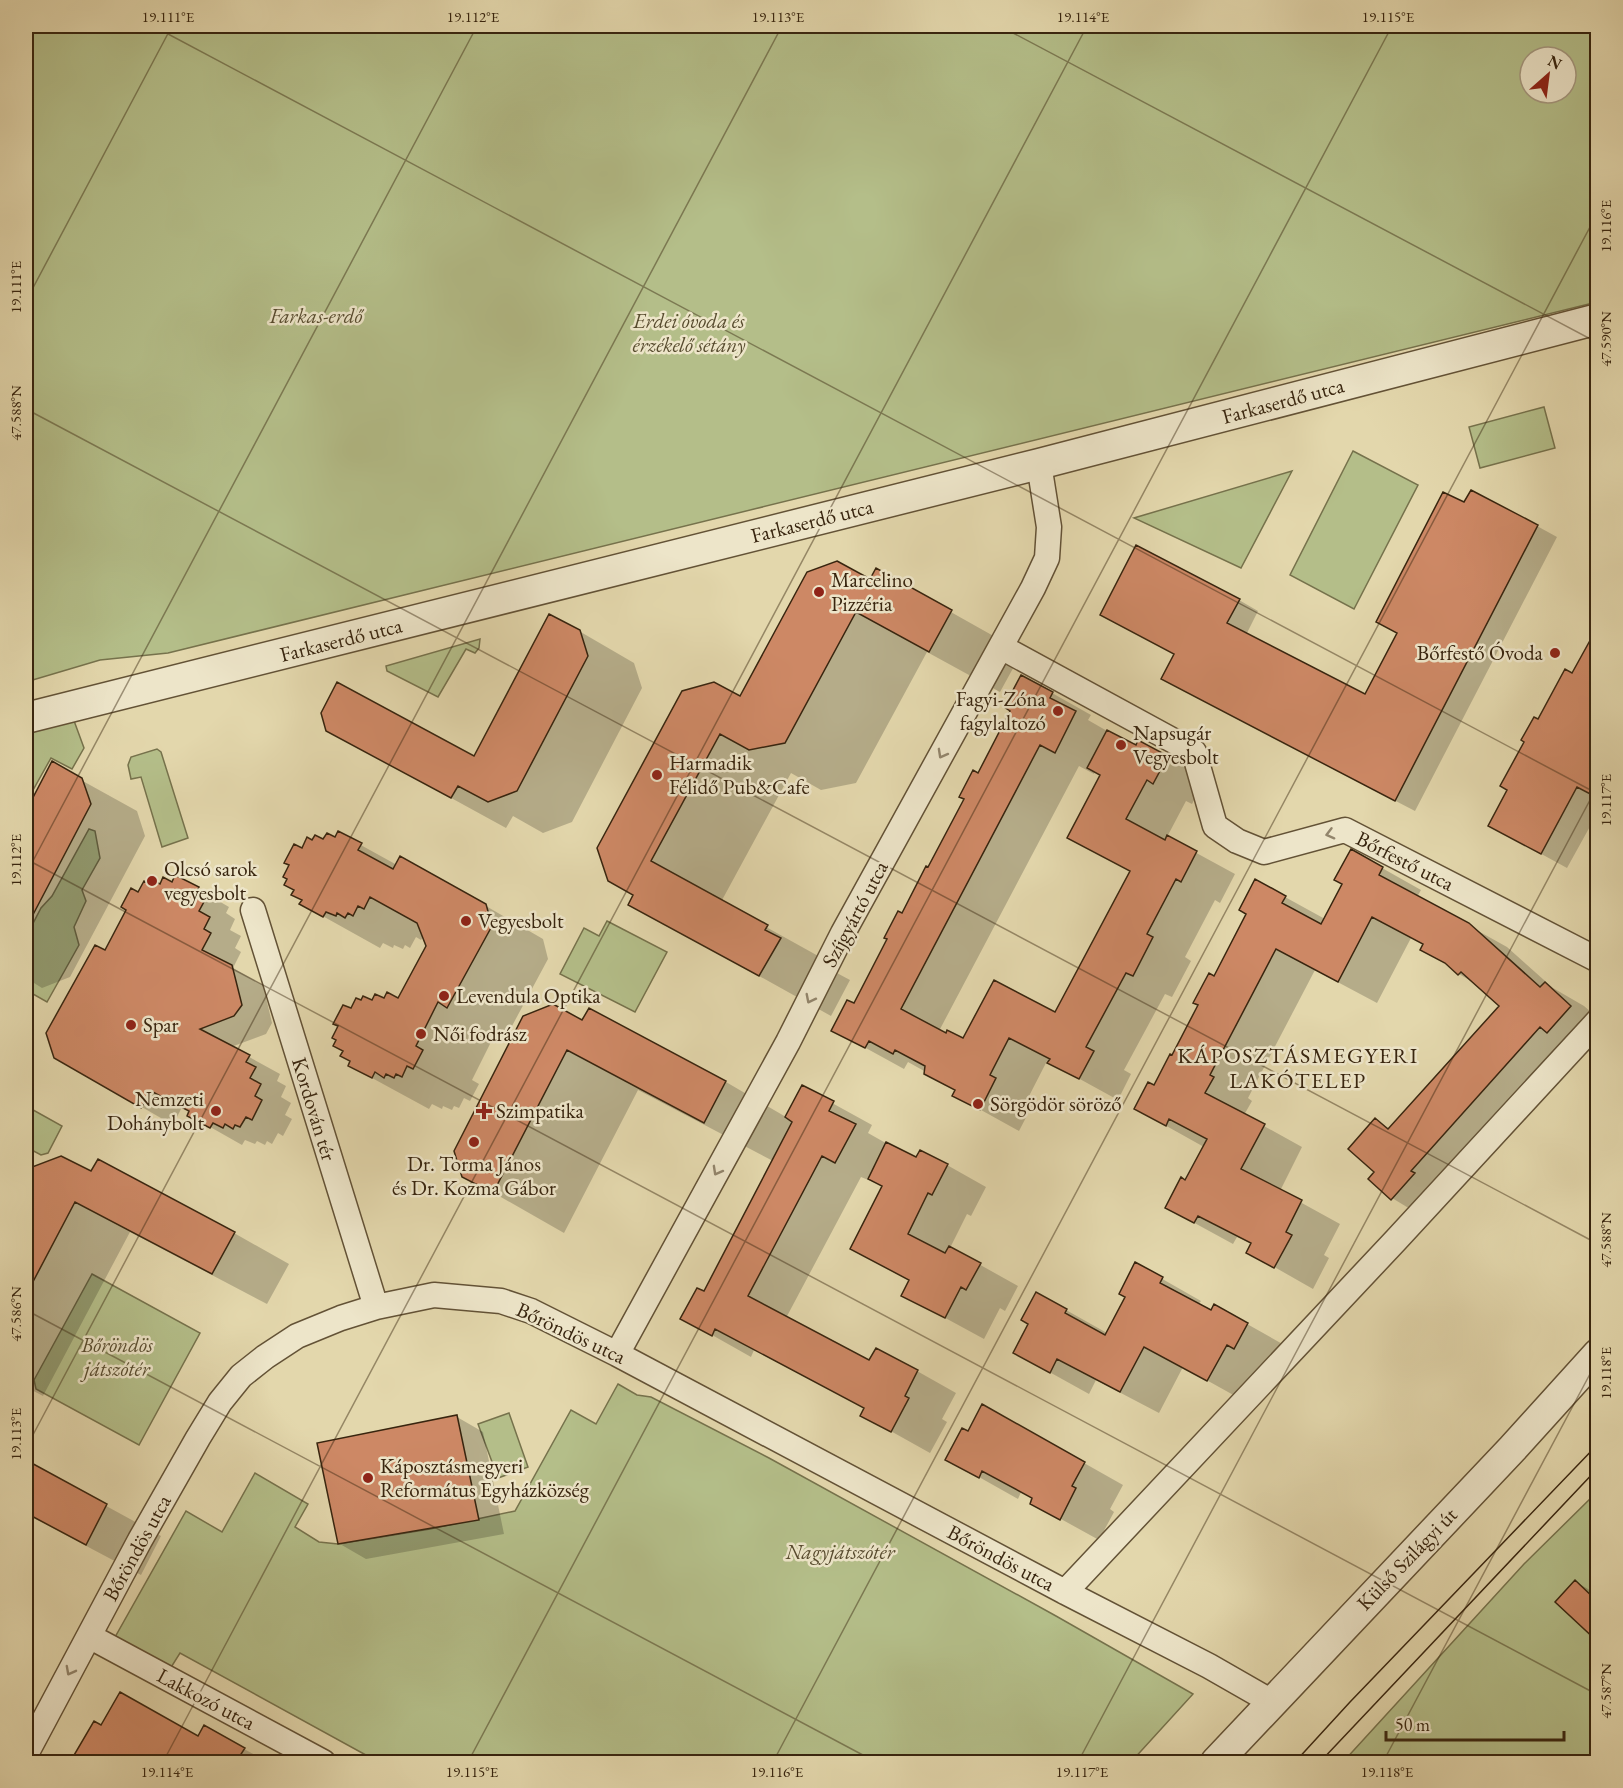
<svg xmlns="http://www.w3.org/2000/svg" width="1623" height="1788" font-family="'EB Garamond',serif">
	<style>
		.green { fill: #b4be89; stroke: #76724c; stroke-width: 1.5; fill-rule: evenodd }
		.shadow { fill: #0003; fill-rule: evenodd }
		.building { fill: #cd8865; stroke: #38250f; stroke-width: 1.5 }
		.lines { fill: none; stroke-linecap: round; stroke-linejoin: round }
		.minor-casing { stroke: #635236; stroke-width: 27 }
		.tertiary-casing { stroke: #635236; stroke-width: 33 }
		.minor { stroke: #ede5c9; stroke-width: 24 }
		.tertiary { stroke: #ede5c9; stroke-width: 30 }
		.tram { stroke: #38250f; stroke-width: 1.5 }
		.oneway { stroke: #92856c }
		.ticks { fill: none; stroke: #38250f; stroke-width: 1.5; stroke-opacity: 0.45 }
		.poi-dot { fill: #8f2418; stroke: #ede5c9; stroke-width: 2 }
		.labels { text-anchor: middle; stroke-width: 5; stroke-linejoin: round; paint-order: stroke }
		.park-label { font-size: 21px; font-style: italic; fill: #574b2e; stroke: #ede5c9 }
		.street-label { font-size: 21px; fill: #38250f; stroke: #ede5c9 }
		.poi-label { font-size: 21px; fill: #38250f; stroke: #ede5c9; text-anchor: start }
		.neighbourhood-label { font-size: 22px; letter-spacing: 1.5px; fill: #38250f; stroke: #ede5c9 }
		.neatline { fill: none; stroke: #38250f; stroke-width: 2 }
		.ticks-label { font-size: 15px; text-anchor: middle; fill: #38250f }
	</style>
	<rect width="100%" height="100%" fill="#e3d7ac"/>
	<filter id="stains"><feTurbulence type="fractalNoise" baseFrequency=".00333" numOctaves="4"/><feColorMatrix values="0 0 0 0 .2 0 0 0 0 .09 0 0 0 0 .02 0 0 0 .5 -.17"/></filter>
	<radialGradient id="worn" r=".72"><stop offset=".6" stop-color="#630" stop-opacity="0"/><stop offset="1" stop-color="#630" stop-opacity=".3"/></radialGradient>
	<path class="green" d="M26,26h1571v276l-1429,351 -68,7 -74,22zM1530,57h36v36h-36z
		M1544,407l11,41 -75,20 -11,-41z
		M1353,451l65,34 -64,124 -64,-34z
		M1292,471l-51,97 -107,-50z
		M480,639l-1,9 -4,5 -9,-4 -28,48 -51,-26 -1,-5z
		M73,718l11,30 -12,21 -21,-11 -23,41 -2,-1v-67z
		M157,749l4,3 27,86 -26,9 -21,-70 -10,2 -3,-14 3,-8z
		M89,829l6,2 5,27 -18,32 4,11 -12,26 5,18 -32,57 -21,-12v-53l15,-29 11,-12z
		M607,921l60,31 -32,60 -75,-38 24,-46 15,8z
		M26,1106l36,20 -14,27 -7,2 -15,-8z
		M92,1274l108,59 -61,112 -103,-56 -2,-9z
		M618,1384l19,11 14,2 118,61 287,158 137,78 -62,68h-607l-3,-6 -25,6h-121v-2l-195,-107 -10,16 -56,-30 72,-128 36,21 33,-59 53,31 -13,23 24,15 19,2 92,-15 85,-18 56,-101 25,14z
		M509,1413l19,54 -30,11 -20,-54z
		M1597,1492v270h-254l181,-198z"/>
	<path class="shadow" d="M1465,505l72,21 20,11 -142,274 -233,-121 57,-90 19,11 -12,24 119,61z
		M876,570l146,82 -22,40 -73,-40 -71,131 -35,7 -30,-17 -70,129 117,65 -3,5 15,8 -19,36 -201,-112 5,-9 -25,-15 131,-182 129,-117z
		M1598,630v182l-31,56 -51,-28 -7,-51 29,-68 35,-46z
		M579,631l55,32 8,25 -70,134 -29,11 -30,-17 -7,12 -179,-98 148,28z
		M1052,693l39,22 -3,5 26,15 22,12 31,10 38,22 -13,25 -6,-3 -19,36 68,37 -15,29 -5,-3 -30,57 6,4 -19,36 -7,-3 -41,76 7,4 -13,26 -71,-39 -19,37 6,4 -15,29 -65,-36 2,-4 -30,-19 -18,-10 -4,7 -71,-39 22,-25 124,-230zM1079,766l15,8 1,-3 7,4 -33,63 62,34 -75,142 -92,27 -25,-10z
		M52,764l85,47 8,25 -75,141 -28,11 -16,-10v-164z
		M339,833l58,32 89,41 57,33 5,20 -43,80 -10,-5 -23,46 7,4 -9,17 -6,-3 -5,10 -5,-2 -2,4 -9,-4 -1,3 -10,-5 -3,5 -79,-43 2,-5 -1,-51 22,-8 26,-2 29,-54 -4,-10 -3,4 -5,-3 -6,11 -5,-3 -2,4 -9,-4 -1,3 -10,-5 -3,5 -79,-44 2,-4 -1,-50 11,-8 23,-3z
		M1382,868l39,22 -4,7 90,50 46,41 31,18 14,12v23l-12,13 -7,-5 -149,172 -38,-23 -16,-26 -1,-52 15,9 111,-123 -25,-22 -17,-10 -35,-29 -13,-7 -34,65 -62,-33 -67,128 4,3 -8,14 58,32 -22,44 60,33 -16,31 5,3 -16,31 -65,-37 4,-8 -15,-7 -4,7 -66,-36 19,-26 18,-35 -68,-38 19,-22 17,-30 76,-143 8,-33 69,38z
		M172,884l26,5 31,18 -3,6 9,6 -5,11 11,6 -6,12 6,4 -8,16 30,17 9,38 -6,11 -35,13 49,27 -3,7 9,5 -5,11 10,6 -6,12 7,4 -9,17 -5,-3 -6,11 -5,-3 -2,4 -8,-4 -2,3 -10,-4 -3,5 -53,-30 2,-3 -9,-5 -9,18 -118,-68 50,-105 34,-58 11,-8z
		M589,1010l137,72 60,35 17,-30 69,38 -4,8 23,13 26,13 30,6 39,22 -15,29 -4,-2 -17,34 68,38 -13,25 -5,-3 -16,31 -81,-44 7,-14 -58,-32 31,-63 -22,-9 -75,141 84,44 47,9 39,22 -14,26 5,3 -17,31 -68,-38 4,-6 -112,-59 -3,7 -69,-39 22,-25 69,-132 -135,-71 -74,143 -100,-57 119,-154z
		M33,1168l59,5 142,60 55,31 -22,40 -137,-72 -87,164 -17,-9v-205z
		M1136,1264l65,37 -3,4 14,7 3,-6 71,40 -40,56 -63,-35 -24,46 -63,-33 -7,14 -74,-41 51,-43 41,23 20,-36z
		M457,1417l26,15 21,102 -138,25 -26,-15z
		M947,1459l137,4 39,22 -13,24 4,3 -15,28 -67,-37 2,-4 -13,-7 -3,7z
		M26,1462l135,74 -20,39 -115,-61z
		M1576,1582l12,7 10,9v41z
		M102,1727l96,11 46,11 24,13 -195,-1z"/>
	<path class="building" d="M1471,490l67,35 -143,276 -234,-122 13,-25 -74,-39 36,-70 104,54 -13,24 138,71 32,-61 -21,-11 67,-130 21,10z
		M837,561l33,18 6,-11 76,42 -23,42 -73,-40 -71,131 -36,7 -29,-16 -69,127 117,64 -3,5 16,8 -22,38 -131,-71 5,-10 -25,-14 -11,-33 85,-157 32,-9 26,14 67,-124z
		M549,614l31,16 8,26 -71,135 -29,11 -30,-16 -7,12 -125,-67 -5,-18 16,-31 137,74z
		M1598,626v172l-21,-11 -36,67 -53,-28 19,-36 -7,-4 24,-44 -3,-2 13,-23 4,2 27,-50 7,4z
		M1021,675l32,17 -3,6 26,13 -21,42 -15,-8 -139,264 45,24 1,-3 16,8 31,-58 61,32 75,-141 -63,-33 33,-63 -13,-7 20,-38 29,15 2,-5 30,16 -15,28 -6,-4 -21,39 39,21 2,-5 30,16 -16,31 -5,-3 -29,55 6,3 -20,39 -7,-3 -40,74 8,4 -15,28 -32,-16 3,-4 -41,-21 -19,37 6,3 -16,32 -28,-14 3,-6 -31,-16 1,-8 -30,-16 -2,4 -24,-13 -4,7 -34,-17 16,-31 7,3 33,-64 -3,-1 14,-27 4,2 24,-47 2,1 36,-68 -5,-2 14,-27 5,3 32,-62 -6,-4z
		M52,761l30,17 9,26 -65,124v-117z
		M338,831l24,12 -4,7 35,19 7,-13 86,48 6,22 -45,82 -9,-6 -22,44 7,4 -10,19 -6,-3 -5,11 -6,-3 -2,4 -8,-4 -2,4 -9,-6 -3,6 -24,-12 2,-5 -10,-5 3,-5 -10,-5 3,-6 -4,-2 6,-12 -5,-2 10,-19 8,3 5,-10 5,2 2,-4 9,4 3,-6 9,4 3,-6 11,6 28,-52 -9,-23 -47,-26 -6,12 -6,-3 -5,10 -5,-3 -3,5 -8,-5 -1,3 -10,-4 -3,5 -24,-13 3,-4 -11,-5 3,-5 -10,-5 3,-6 -4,-2 6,-12 -5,-2 10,-19 8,4 5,-11 5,3 3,-5 8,4 4,-6 8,4z
		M1351,849l32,18 -4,8 90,48 71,64 5,-5 26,24 -24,27 -7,-6 -129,144 4,2 -24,27 -23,-21 6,-7 -26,-23 27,-31 13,11 111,-123 -38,-34 -3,3 -13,-12 -25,-13 3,-6 -51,-27 -34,65 -62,-33 -66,126 4,2 -9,16 60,31 -24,45 61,31 -16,32 6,3 -18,33 -28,-15 5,-10 -53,-27 -4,7 -29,-15 16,-31 4,3 22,-41 -38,-20 -3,7 -32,-17 14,-27 6,3 16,-31 2,1 26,-50 -5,-2 16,-30 5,3 32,-62 -7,-4 16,-31 31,17 -4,7 39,21 21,-40 -8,-4z
		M175,875l24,12 -4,7 10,6 -6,11 11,6 -6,12 7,4 -9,17 30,15 10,40 -8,11 -34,13 50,26 -4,7 10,5 -6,11 11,6 -6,12 7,4 -10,20 -6,-3 -6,10 -5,-2 -2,4 -8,-5 -2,4 -10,-5 -3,5 -23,-12 2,-5 -38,-20 -10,17 -87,-50 -8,-25 49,-88 10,5 21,-40 -5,-3 10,-19 7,4 6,-11 5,3 2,-5 9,5 3,-7 9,5z
		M553,1004l29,16 7,-12 137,73 -22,42 -137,-73 -74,143 -31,-16 -8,-26 69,-135z
		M802,1085l32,16 -5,10 27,13 -21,39 -13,-7 -74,140 121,64 7,-12 42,22 -13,26 4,2 -18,34 -31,-16 4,-8 -149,-79 -3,7 -32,-17 17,-31 7,3 88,-169 -7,-5z
		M886,1142l30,15 4,-7 28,14 -16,31 -4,-2 -20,41 37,19 4,-7 32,17 -15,27 -5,-3 -16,31 -44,-22 8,-16 -59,-31 32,-63 -14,-7z
		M61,1156l30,15 7,-12 137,73 -23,42 -137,-72 -49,93v-116l6,-12z
		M1135,1262l28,15 -3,6 51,27 3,-6 34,19 -14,26 -7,-4 -20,36 -63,-34 -24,45 -63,-33 -7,14 -37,-20 15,-29 -7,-4 15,-28 31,17 -2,4 40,22 20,-38 -6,-3z
		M982,1404l103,58 -13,24 4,2 -16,32 -30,-16 2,-6 -50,-27 -3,7 -34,-18 17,-32 6,3z
		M457,1415l22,105 -141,24 -21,-101z
		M26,1460l81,44 -21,41 -60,-32z
		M1575,1580l23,22v40l-43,-40z
		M120,1692l78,44 6,-11 41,23 -9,14h-87l-12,-6 -4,6h-63l24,-41 7,4z"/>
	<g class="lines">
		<defs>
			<path id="minor" d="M1001,647l193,105 21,74 22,15 27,11 81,-22 253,130
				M253,910l123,397
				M617,1354l171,-312 55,-109 190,-345 14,-30 2,-31 -10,-63
				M1065,1592l331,-352 202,-219
				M89,1636l234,126
				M26,1754l114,-214 58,-102 22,-36 21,-26 24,-19 32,-21 44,-18 35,-11 58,-12 67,6 30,10 86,43 448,238 144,74 63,36"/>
			<path id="tertiary" d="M26,718l1013,-254 559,-145
				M1216,1762l296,-313 86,-95"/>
		</defs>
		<use href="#minor" class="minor-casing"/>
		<use href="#tertiary" class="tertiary-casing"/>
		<use href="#minor" class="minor"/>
		<use href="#tertiary" class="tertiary"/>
		<path class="tram" d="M1295,1762l55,-60 248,-258
			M1320,1762l278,-294"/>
	</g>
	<defs><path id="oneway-chevron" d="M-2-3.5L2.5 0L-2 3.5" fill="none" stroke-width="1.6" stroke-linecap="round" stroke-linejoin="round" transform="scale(1.5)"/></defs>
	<g class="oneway">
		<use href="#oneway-chevron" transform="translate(942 754) rotate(119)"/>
		<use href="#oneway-chevron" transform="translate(1330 834) rotate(165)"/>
		<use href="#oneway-chevron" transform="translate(810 999) rotate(117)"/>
		<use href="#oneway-chevron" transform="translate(717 1171) rotate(119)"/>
		<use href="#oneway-chevron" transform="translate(70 1671) rotate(118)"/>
	</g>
	<path class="ticks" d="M153,26l1445,768M1000,26l598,317M26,301l146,-275M26,409l1572,835M26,859l1572,836M26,874l451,-848M26,1310l850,452M26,1448l756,-1422M26,1761l3,1M163,1762l924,-1736M468,1762l924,-1736M773,1762l825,-1550M1078,1762l520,-977M1383,1762l215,-403"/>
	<g class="poi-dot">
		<circle cx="819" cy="592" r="6"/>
		<circle cx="1555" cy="653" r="6"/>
		<circle cx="1058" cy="711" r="6"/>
		<circle cx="1121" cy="745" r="6"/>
		<circle cx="657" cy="775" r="6"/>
		<circle cx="152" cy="881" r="6"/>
		<circle cx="466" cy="921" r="6"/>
		<circle cx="444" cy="996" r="6"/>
		<circle cx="131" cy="1025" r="6"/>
		<circle cx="421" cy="1034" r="6"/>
		<circle cx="978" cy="1104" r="6"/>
		<circle cx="216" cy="1111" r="6"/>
		<path d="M481 1102h6v6h6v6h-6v6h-6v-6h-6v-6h6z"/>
		<circle cx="474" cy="1142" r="6"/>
		<circle cx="368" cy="1478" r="6"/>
	</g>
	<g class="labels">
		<g class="park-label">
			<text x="316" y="323">Farkas-erdő</text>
			<text x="689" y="328">Erdei óvoda és<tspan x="689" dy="24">érzékelő sétány</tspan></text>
			<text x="117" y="1352">Bőröndös<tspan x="117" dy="24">játszótér</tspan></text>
			<text x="840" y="1559">Nagyjátszótér</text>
		</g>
		<g class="street-label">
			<text transform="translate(1283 401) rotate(-15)" y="7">Farkaserdő utca</text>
			<text transform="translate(812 521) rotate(-14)" y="7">Farkaserdő utca</text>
			<text transform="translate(341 640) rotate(-14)" y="7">Farkaserdő utca</text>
			<text transform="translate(1405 861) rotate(27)" y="7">Bőrfestő utca</text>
			<text transform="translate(855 914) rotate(-62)" y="7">Szíjgyártó utca</text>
			<text transform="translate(314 1109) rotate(73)" y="7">Kordován tér</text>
			<text transform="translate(571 1333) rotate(25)" y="7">Bőröndös utca</text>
			<text transform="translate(137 1548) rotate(-61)" y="7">Bőröndös utca</text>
			<text transform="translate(1001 1558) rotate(28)" y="7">Bőröndös utca</text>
			<text transform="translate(1407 1559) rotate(-46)" y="7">Külső Szilágyi út</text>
			<text transform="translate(206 1699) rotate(28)" y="7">Lakkozó utca</text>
		</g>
		<g class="poi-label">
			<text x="831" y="587">Marcelino<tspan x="831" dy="24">Pizzéria</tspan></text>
			<text x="1543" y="660" text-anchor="end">Bőrfestő Óvoda</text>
			<text x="1046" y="706" text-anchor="end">Fagyi-Zóna<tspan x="1046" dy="24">fagylaltozó</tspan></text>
			<text x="1133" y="740">Napsugár<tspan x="1133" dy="24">Vegyesbolt</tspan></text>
			<text x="669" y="770">Harmadik<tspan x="669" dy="24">Félidő Pub&amp;Cafe</tspan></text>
			<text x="164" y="876">Olcsó sarok<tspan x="164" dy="24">vegyesbolt</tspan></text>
			<text x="478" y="928">Vegyesbolt</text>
			<text x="456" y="1003">Levendula Optika</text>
			<text x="143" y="1032">Spar</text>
			<text x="433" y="1041">Női fodrász</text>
			<text x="204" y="1106" text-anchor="end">Nemzeti<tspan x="204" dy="24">Dohánybolt</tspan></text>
			<text x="990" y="1111">Sörgödör söröző</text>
			<text x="496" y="1118">Szimpatika</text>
			<text x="474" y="1171" text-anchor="middle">Dr. Torma János<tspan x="474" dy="24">és Dr. Kozma Gábor</tspan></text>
			<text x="380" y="1473">Káposztásmegyeri<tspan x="380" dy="24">Református Egyházközség</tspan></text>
		</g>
		<g class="neighbourhood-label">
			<text x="1298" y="1063">KÁPOSZTÁSMEGYERI<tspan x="1298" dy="25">LAKÓTELEP</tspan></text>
		</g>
	</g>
	<rect width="1623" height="1788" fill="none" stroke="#e3d7ac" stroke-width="66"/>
	<g transform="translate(1548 75) rotate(28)"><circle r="28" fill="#ede5c9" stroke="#a5987f" stroke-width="1.5"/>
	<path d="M0-4.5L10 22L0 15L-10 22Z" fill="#8f2418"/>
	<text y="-9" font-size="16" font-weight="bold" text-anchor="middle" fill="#38250f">N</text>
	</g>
	<path d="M1386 1731v9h178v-9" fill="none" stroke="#38250f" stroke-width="3"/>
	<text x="1395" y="1731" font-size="18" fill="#38250f" stroke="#ede5c9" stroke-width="4.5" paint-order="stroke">50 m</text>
	<rect x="33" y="33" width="1557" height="1722" class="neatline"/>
	<g class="ticks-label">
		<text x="168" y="22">19.111°E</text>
		<text x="473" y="22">19.112°E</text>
		<text x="778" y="22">19.113°E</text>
		<text x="1083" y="22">19.114°E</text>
		<text x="1388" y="22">19.115°E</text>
		<text transform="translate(1606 226) rotate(-90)" y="5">19.116°E</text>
		<text transform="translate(16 287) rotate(-90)" y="5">19.111°E</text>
		<text transform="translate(1606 339) rotate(-90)" y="5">47.590°N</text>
		<text transform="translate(16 413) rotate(-90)" y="5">47.588°N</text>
		<text transform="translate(1606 800) rotate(-90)" y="5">19.117°E</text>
		<text transform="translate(16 860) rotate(-90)" y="5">19.112°E</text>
		<text transform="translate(1606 1240) rotate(-90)" y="5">47.588°N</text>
		<text transform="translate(16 1314) rotate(-90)" y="5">47.586°N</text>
		<text transform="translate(1606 1373) rotate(-90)" y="5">19.118°E</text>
		<text transform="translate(16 1434) rotate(-90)" y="5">19.113°E</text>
		<text transform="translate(1606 1691) rotate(-90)" y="5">47.587°N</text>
		<text x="167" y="1777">19.114°E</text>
		<text x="472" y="1777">19.115°E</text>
		<text x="777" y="1777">19.116°E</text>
		<text x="1082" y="1777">19.117°E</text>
		<text x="1387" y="1777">19.118°E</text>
	</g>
	<rect width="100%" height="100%" filter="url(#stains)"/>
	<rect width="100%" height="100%" fill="url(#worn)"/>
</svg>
